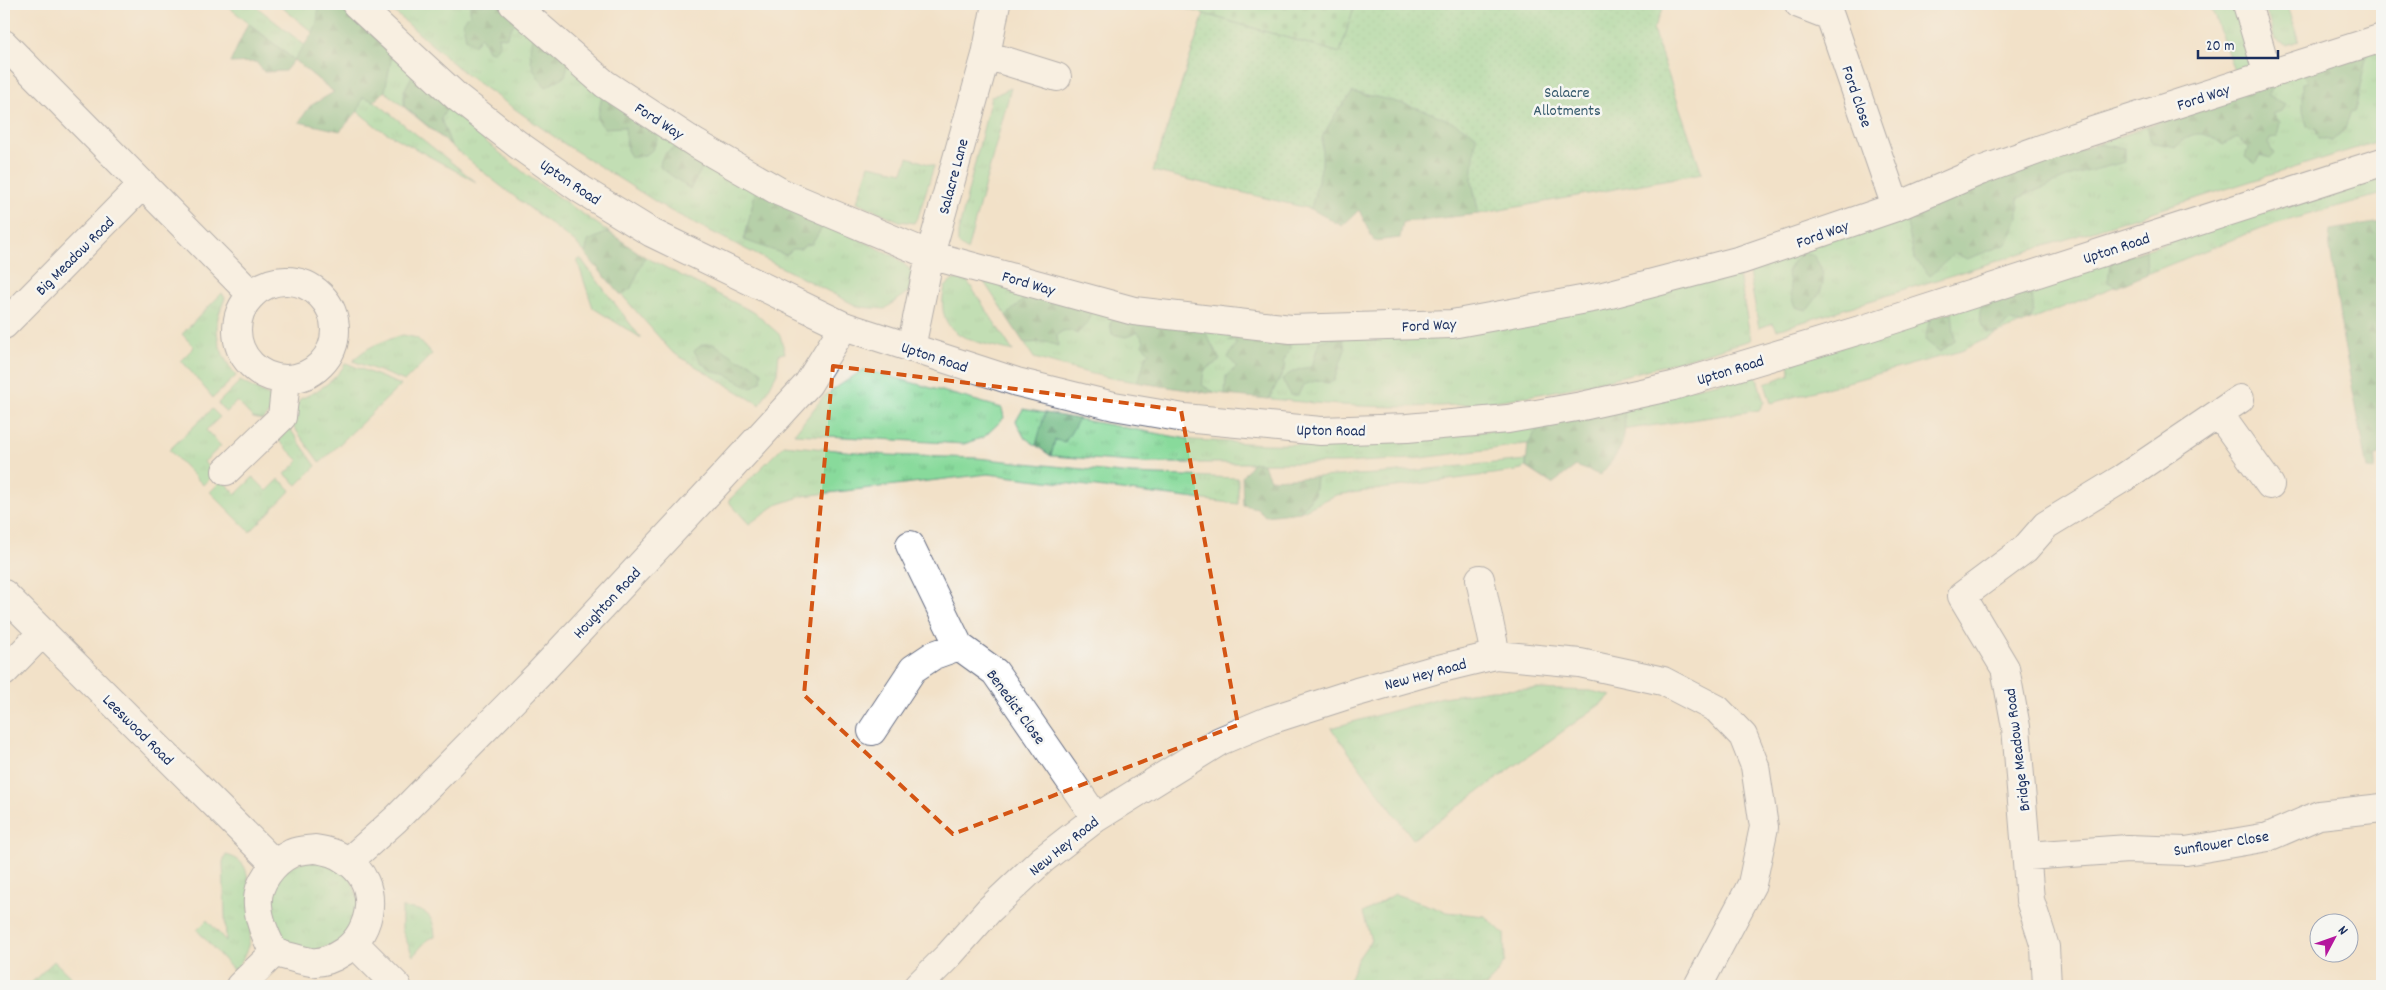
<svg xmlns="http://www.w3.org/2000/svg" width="2386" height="990" font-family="Dekko,sans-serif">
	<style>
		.grass { fill: url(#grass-tufts); stroke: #52847c }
		.forest { fill: url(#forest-firs); stroke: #447470 }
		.cemetery { fill: url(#cemetery-stones); stroke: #52847c }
		.garden { fill: url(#garden-dots); stroke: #52847c }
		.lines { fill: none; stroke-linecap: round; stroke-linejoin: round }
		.street-casing { stroke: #666d83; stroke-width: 30 }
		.primary-casing { stroke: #666d83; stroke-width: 30 }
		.street { stroke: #fff; stroke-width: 28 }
		.primary { stroke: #fff; stroke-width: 28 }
		.marked { fill: none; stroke: #d45514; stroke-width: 4; stroke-dasharray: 10 6; stroke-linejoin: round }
		.labels { text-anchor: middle; stroke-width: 5; stroke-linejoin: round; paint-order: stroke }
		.park-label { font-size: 16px; fill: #365a6d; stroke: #f6f6f2 }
		.street-label { font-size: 16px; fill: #1b2f5e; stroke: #f6f6f2 }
	</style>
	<defs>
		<pattern id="grass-tufts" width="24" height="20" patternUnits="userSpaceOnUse" patternTransform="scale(1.25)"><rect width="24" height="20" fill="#88da9b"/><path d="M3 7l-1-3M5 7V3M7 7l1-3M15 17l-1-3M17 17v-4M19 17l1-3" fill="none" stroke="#75bb88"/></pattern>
		<pattern id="forest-firs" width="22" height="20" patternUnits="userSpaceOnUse" patternTransform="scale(1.25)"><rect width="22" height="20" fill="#6eba83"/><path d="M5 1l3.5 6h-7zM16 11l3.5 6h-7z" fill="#5a986e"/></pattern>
		<pattern id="cemetery-stones" width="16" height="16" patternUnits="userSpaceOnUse" patternTransform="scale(1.25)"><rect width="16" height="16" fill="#88da9b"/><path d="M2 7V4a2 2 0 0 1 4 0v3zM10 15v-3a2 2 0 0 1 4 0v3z" fill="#75bb88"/></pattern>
		<pattern id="garden-dots" width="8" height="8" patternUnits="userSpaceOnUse" patternTransform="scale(1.25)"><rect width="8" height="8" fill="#88da9b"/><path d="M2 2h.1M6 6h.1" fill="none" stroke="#75bb88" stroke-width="1.8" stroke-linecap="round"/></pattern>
	</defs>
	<rect width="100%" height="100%" fill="#f6f6f2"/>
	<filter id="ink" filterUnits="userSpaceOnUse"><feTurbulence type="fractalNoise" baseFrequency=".02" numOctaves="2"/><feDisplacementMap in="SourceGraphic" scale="10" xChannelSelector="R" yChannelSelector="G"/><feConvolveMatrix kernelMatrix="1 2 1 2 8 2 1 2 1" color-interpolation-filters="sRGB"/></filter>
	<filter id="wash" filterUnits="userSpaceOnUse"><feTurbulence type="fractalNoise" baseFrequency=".0096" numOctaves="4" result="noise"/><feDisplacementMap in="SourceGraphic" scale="20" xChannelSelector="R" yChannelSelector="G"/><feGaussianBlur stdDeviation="1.12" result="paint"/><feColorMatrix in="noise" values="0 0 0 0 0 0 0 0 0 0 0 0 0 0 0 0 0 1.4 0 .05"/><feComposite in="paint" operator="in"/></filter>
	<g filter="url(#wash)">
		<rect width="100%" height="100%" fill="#f2e1c8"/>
		<path class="grass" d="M225,4h28l223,178 -98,-54z
			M278,4h62l137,130 51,42 117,81 110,56 25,22 5,18 -6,1 -2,19 -17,32 -88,-53 -95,-108 -79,-60z
			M385,4h120l240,180 151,73 17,15 -4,19 -24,18 -26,-2 -190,-97 -103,-65 -98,-69z
			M2210,4h25l17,60 -18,7z
			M2264,4h22l13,37 -13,4 -11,-5z
			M2382,44v96l-605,190 -4,-7 -14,5 -11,-61z
			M1011,88l-44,163 -9,-8v-10l33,-136z
			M908,157l26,9 -15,48 -5,9 -15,-2 -42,-19 12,-37 34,7z
			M2382,174v20l-118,33 -268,107 -35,17 -190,52 -6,-19 25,-10 -1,-10z
			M581,259l60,79 -48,-30 -16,-48z
			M1738,270l13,70c-87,26 -174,51 -264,62 -63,8 -134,5 -196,-1 -61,-6 -120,-13 -180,-23 -26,-5 -51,-13 -77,-20l-50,-76 323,53z
			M966,279l47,72c-38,-10 -81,-12 -68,-64l8,-7z
			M222,293l3,5c-2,6 -5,12 -7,19 -4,22 5,42 18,59l-23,22 -32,-38 13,-13 -12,-13z
			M403,335l14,3 15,16 -27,27 -52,-20c11,-14 33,-21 50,-26z
			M346,363l55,22 -81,78 -30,-41 10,-23c19,-8 35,-18 46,-36z
			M864,369l138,39 2,10 -20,19 -20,7 -170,-10 30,-38z
			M1756,375l8,27 -5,8 -274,40 -73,9 -71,4h-196l-94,-7 -27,-19 -8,-16 7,-12 170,31 71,4 92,1 138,-15z
			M240,381l33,17 1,9 -11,13 -10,-2 -16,-17 -11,12 -8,-10z
			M212,409l8,8 -14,13 15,16 -17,16 11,12 -12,11 -34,-35z
			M288,426l28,40 -19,19 -12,-11 14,-13 -20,-20z
			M784,445l103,10 90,3 154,16 107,4v26l-250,-30 -185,22 -27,9 -27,19 -21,-23z
			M1526,460v6l-3,4 -187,25 -36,17 14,-18 2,-17 61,-3z
			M253,477l14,14 12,-12 12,11 -41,42 -40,-40 12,-12 14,14z
			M1536,689l55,2 21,5 -199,143 -82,-111 112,-31 48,-7z
			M226,855c8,2 15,5 19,13 8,21 10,66 0,86 -2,6 -7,12 -11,17l-37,-41 10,-10 19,21 -3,-79z
			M314,857l34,14 13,34 -14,34 -34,13 -18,-4 -16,-10 -10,-17 1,-36 11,-15z
			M1395,894l52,18 38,4 19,18 1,28 -18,24h-140l10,-26 14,-20 -8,-27z
			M402,908c22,1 32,5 33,29l-7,2 -15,17 -11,-26z
			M54,961l26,25h-52z"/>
		<path class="forest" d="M322,4h18l52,51 -7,36 -11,10 -11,-4 -5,14 -18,20 -41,-9 11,-16 24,-14 -40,-32 -9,11 -21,1 -8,-10 -26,1 18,-40 46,37c11,-18 26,-30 24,-52z
			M470,4h35l12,14 -11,20 -8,-2 1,9 -5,7 -6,-1 -7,-15 -7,9 -8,-6 -3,-17 7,-8z
			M535,30l34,31 -4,15 -19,11c-16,-16 -20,-37 -11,-57z
			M2368,48l-13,63 -5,1 -5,17 -13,12 -13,-3 -3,-9 -9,-3 -4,-16v-27l5,-1 -5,-11z
			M413,74l35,32 -7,13 10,26 -47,-39v-15z
			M2278,80l-10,15 17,9 -4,7 -8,3 7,8 -3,15 -7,1 -2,6 6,10 -4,4 -10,-3 -5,9 -10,-7 3,-9 -11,-11 -14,8c-18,-15 -32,-15 -47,2l-25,-5 -4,-16z
			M603,92l56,36c-3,20 -6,28 -28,29l-4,-7 -2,-23 -21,1 -7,-9z
			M1353,92c44,9 85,19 124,43l-5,46 7,33 -76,8 -3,16 -26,3 -15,-31 -17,16 -31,-17 11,-45v-27l14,-24z
			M2096,144l29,4v14l-51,13 -56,23v20l-11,26 -40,15 -12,-6 -25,23 -16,-18 -7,-35 7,-15z
			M684,145l23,15 -17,29 -30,-22c1,-16 11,-18 24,-22z
			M756,189l69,34 -13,21 -7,1 -4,4h-8l-7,6 -42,-15z
			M2382,222v234l-6,-1 -1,15 -7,-1 -25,-130 -14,-98 1,-11z
			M608,232l37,25 -14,31 -10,7 -36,-41 3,-13z
			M2146,250l1,24 -30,13 -9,-5 2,-20z
			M1802,253l10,1c18,23 13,35 -5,56l-12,-3c-6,-12 -3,-23 -8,-35l7,-12z
			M2031,288c1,15 8,29 -9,37l-13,-5 -12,13h-10c-9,-12 -9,-17 -4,-31z
			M1029,294l63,16 -5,13 -10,11c-9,-5 -13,-5 -20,1l1,11 -12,-4 -22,1 -18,-27z
			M1952,312l3,29 -15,11 -15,-12 5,-22z
			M1115,315l88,13 17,32 -16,11 -2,14 12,7 -7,1 -71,-11c8,-9 6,-21 13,-30l-7,-7 2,-4 -6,-9 -12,5 -14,-3 -2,-11z
			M1239,332l51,3v14l-7,13 3,4 -17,33 -44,-4 1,-19 11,-9 -9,-10 9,-15 -9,-1z
			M1342,336l3,13 -11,32 -7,2 -9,-3 -15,5 -5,10h-8l-8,-16c10,-8 18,-11 30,-12l7,-26z
			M703,344h11l25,16 10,2 13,10 -1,9 -10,7 -26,-14 -11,-2 -12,-9 -8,-12z
			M1624,408c3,34 -2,42 -24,67l-24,-9 -24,18 -26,-17 2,-23 14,-22z
			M1045,413l34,6 -14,23 -10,-2 -4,16 -15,-11z
			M1253,462l10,2 7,15 46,-2 -2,17 -14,18 -35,4 -8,-8 -14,-3 -1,-28z"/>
		<path class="cemetery" d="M1170,4h185l-15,49z"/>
		<path class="garden" d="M1355,4h310l-12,26 49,143 -223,41 -7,-33 4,-46c-38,-24 -79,-34 -123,-43l-17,21 -14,24v27l-11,45 -158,-38 51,-157 136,39z"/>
	</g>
	<g filter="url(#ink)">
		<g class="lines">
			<defs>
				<path id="street" d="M513,4l92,80 90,59 85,49 150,63 204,56 157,18 161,-5 151,-28 138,-36 155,-53 84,-36 94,-34 308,-99
					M1799,4l31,12 66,191
					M2247,4l21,71
					M4,44l248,251
					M986,55l71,22
					M237 330a49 49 0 1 1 98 0a49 49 0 1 1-98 0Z
					M4,325l139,-141
					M911,348l19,-93 56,-200 10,-51
					M2219,414l51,71
					M226,471l56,-54 4,-37
					M910,545l49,101 36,26 101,146
					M1480,579l16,76
					M4,594l271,270
					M4,672l39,-40
					M872,731l41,-62 21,-14 25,-9
					M315,849c12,2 22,4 32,12 33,22 27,70 -4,91 -9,6 -21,11 -32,10 -12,-2 -25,-7 -37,-9 -7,-15 -15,-31 -16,-48 -2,-21 15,-43 34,-52 7,-3 16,-3 23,-4z
					M2027,856l101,-7 58,2 82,-14 51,-22 63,-7
					M349,861l47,-42 142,-144 182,-195 88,-96 36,-58
					M355,944l42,42
					M240,986l34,-33
					M918,986l31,-31 40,-45 53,-50 54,-42 124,-77 50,-21 87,-28 77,-22 62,-15 84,8 83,18 54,28 26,27 12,30 9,61 -12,57 -54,102
					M2047,986l-2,-39 -15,-47 -14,-173 -11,-59 -43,-72 63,-47 21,-24 77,-47 117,-79"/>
				<path id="primary" d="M356,4l101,93 60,47 65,46 70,43 192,93 173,56 97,24 70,12 137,13 86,-3 101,-9 74,-13 91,-20 197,-59 512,-165"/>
			</defs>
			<use href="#street" class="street-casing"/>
			<use href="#primary" class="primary-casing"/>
			<use href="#street" class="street"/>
			<use href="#primary" class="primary"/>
		</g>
	</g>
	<path d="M0 0H2386V990H0ZM833,366l348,44 57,315 -285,109 -149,-139z" fill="#f2e1c8" fill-opacity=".55" fill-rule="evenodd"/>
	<path class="marked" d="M833,366l348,44 57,315 -285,109 -149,-139z"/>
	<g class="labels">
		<g class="park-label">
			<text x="1567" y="97">Salacre<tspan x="1567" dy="18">Allotments</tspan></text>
		</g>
		<g class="street-label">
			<text transform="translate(1858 96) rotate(71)" y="6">Ford Close</text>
			<text transform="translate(2203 96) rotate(-18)" y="6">Ford Way</text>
			<text transform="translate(660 120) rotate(33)" y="6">Ford Way</text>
			<text transform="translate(952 176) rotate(-75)" y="6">Salacre Lane</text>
			<text transform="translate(571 181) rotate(34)" y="6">Upton Road</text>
			<text transform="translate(1822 233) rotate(-20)" y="6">Ford Way</text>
			<text transform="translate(2116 247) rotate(-18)" y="6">Upton Road</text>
			<text transform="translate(74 255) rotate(-45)" y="6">Big Meadow Road</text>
			<text transform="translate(1029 282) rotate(16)" y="6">Ford Way</text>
			<text transform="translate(1429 324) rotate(-3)" y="6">Ford Way</text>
			<text transform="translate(935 356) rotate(18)" y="6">Upton Road</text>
			<text transform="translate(1730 369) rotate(-17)" y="6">Upton Road</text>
			<text transform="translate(1331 429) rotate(1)" y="6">Upton Road</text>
			<text transform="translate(606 602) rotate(-47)" y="6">Houghton Road</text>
			<text transform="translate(1425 673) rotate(-15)" y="6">New Hey Road</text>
			<text transform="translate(1017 706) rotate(54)" y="6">Benedict Close</text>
			<text transform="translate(139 729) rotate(45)" y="6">Leeswood Road</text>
			<text transform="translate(2016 750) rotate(-97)" y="6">Bridge Meadow Road</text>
			<text transform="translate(2221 842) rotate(-9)" y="6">Sunflower Close</text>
			<text transform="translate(1063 845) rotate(-39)" y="6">New Hey Road</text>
		</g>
	</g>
	<rect width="2386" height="990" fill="none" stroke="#f6f6f2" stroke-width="20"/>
	<g transform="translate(2334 938) rotate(49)"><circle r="24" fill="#f6f6f2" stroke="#9ea6b7"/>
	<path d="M0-4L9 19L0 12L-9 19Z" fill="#b5179e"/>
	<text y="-8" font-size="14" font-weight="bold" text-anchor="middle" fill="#1b2f5e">N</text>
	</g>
	<path d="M2198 50v8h80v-8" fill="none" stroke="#1b2f5e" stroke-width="2.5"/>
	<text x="2206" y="50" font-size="15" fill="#1b2f5e" stroke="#f6f6f2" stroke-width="4" paint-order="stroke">20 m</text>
</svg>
